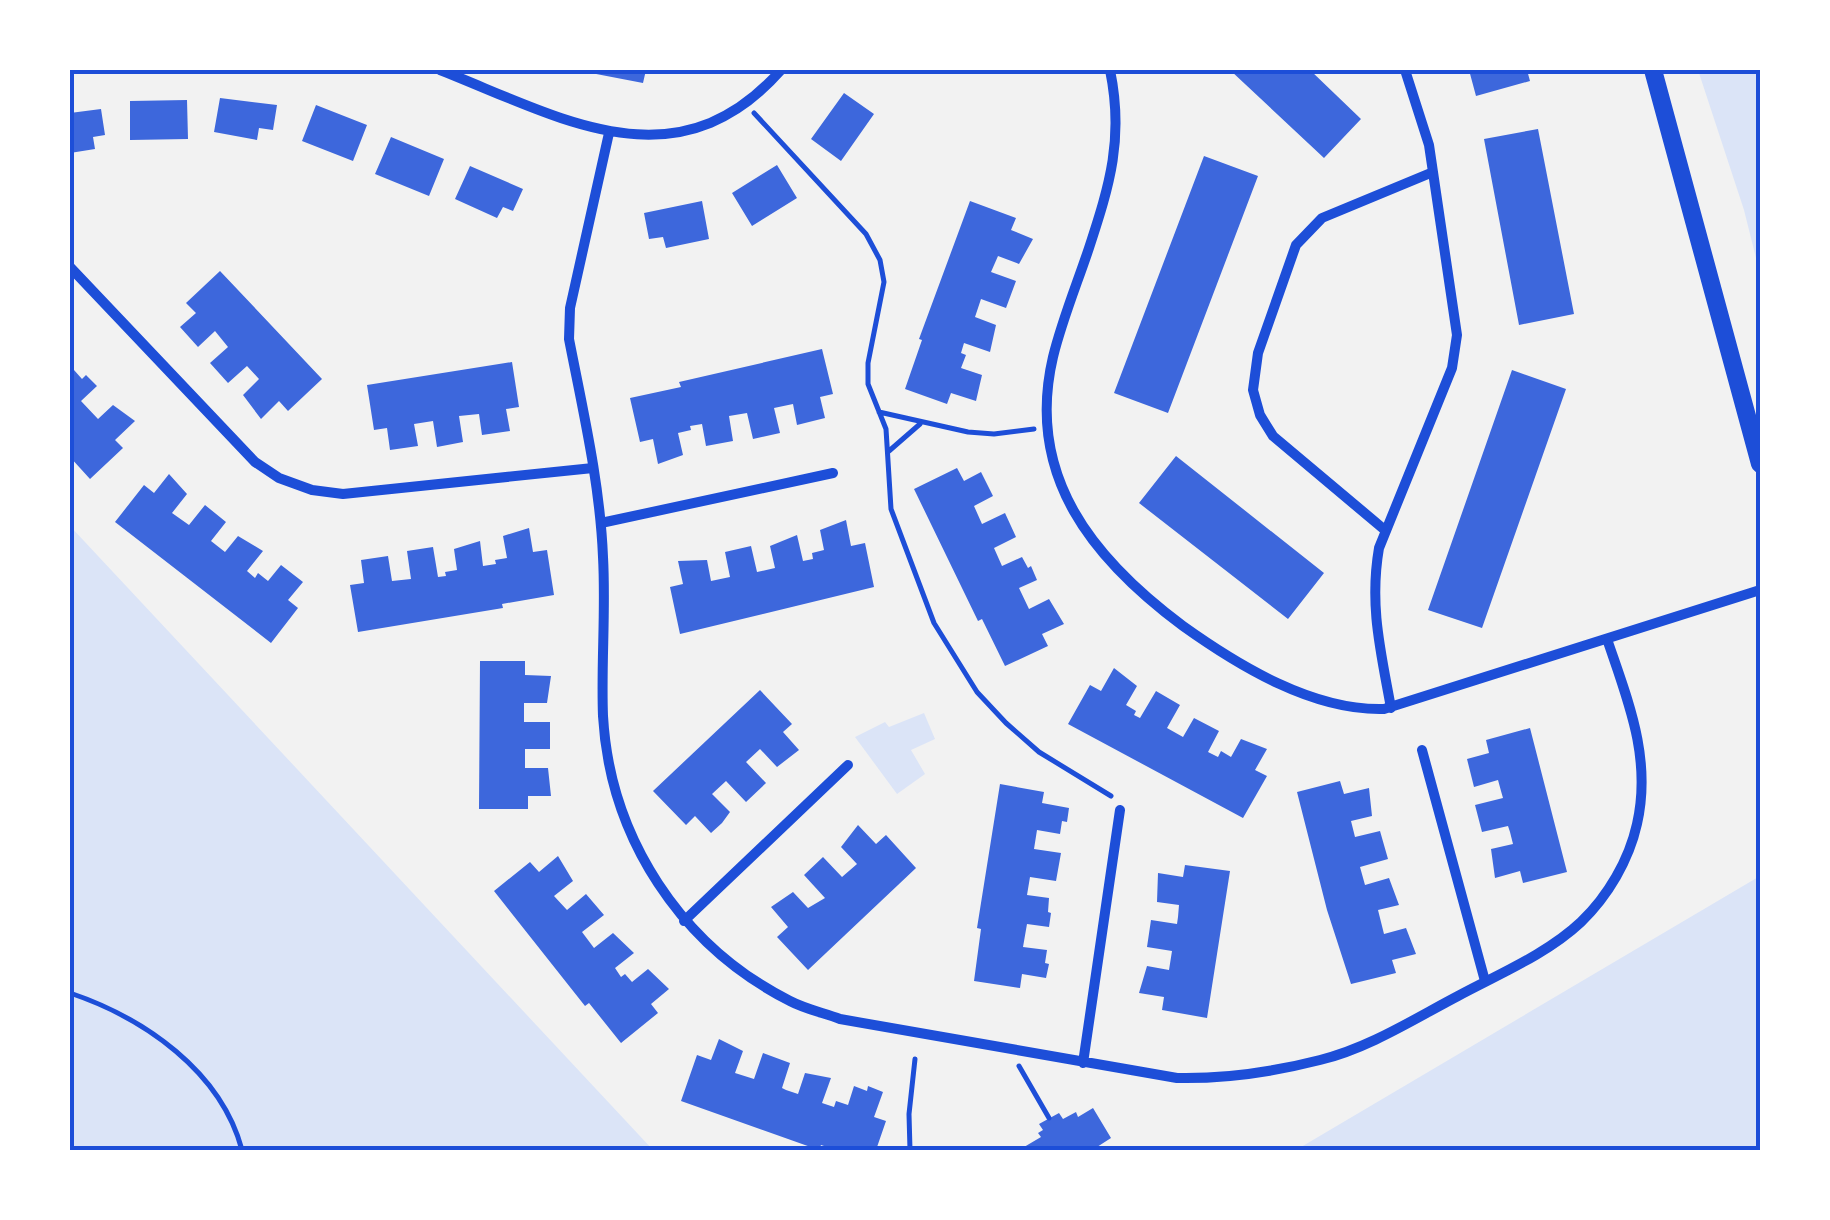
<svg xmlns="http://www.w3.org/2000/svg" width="1830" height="1220" font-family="'DejaVu Sans',sans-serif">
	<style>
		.green { fill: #dbe4f7 }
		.building { fill: #3d67dc }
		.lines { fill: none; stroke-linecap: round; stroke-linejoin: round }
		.path { stroke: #1d4ed8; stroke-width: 5 }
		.minor { stroke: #1d4ed8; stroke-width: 10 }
		.tertiary { stroke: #1d4ed8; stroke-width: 18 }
		.neatline { fill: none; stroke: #1d4ed8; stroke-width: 4 }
	</style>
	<rect width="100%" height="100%" fill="#f2f2f2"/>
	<path class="green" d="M1698,70h62v204l-16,-64z
		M70,526l583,624h-583z
		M924,713l11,26 -24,11 14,24 -28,20 -42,-57 30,-15 4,5z
		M1760,876v274h-464z"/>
	<path class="building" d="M592,70h54l-3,13 -52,-10z
		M1230,70h80l51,49 -37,39z
		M1469,70h58l3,11 -54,15z
		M844,93l30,21 -33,47 -30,-22z
		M220,98l57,7 -4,25 -14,-2 -2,12 -43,-8z
		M187,100l1,39 -58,1v-39z
		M316,105l51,20 -14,36 -51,-20z
		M101,109l4,26 -12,2 2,12 -25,4v-40z
		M1538,129l36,185 -55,11 -35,-186z
		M391,137l53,22 -15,37 -54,-22z
		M1204,156l54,20 -90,237 -54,-20z
		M777,165l20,33 -45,28 -20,-33z
		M470,166l53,23 -10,22 -10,-4 -6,11 -42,-19z
		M702,201l7,38 -43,9 -3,-11 -14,2 -5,-26z
		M970,201l46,17 -5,12 22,9 -14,25 -21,-8 -7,16 25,9 -10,27 -25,-9 -6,18 21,8 -6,27 -26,-9 -3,10 5,2 -5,13 21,7 -6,26 -25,-8 -4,11 -42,-15 17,-49 -3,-1z
		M220,271l102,108 -34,32 -9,-10 -18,18 -18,-24 16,-16 -12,-13 -19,17 -18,-20 18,-16 -13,-16 -17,16 -18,-20 16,-14 -10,-10z
		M822,349l11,45 -13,3 5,21 -28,7 -4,-21 -19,4 6,25 -27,6 -6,-26 -18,3 4,25 -27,5 -4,-22 -12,2 1,4 -13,3 5,22 -25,9 -5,-25 -13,3 -10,-44 51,-11 -2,-5z
		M512,362l7,45 -13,2 4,22 -28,4 -3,-21 -20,2 4,26 -26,5 -4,-26 -19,3 4,22 -28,4 -3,-22 -13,2 -7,-45z
		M74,370l8,9 4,-4 11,11 -16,15 17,18 15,-14 22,16 -20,19 8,8 -33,31 -20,-22v-84z
		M1512,370l54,19 -84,239 -54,-18z
		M1176,456l148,117 -36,46 -149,-116z
		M957,468l7,13 17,-9 12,24 -19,10 8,18 23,-11 11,24 -22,11 8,18 20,-9 6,11 3,-2 6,14 -18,8 10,21 20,-10 15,25 -22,10 6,12 -43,20 -23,-47 -4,2 -64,-132z
		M169,474l18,20 -15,19 17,12 16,-20 21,17 -15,19 14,11 13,-16 25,15 -16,20 8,7 3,-5 10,8 13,-16 22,17 -15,18 10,8 -27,35 -156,-121 29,-37 10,8z
		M846,520l5,26 14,-3 9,44 -194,47 -10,-47 13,-3 -5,-23 29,-1 4,21 19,-4 -5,-25 26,-6 6,26 18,-4 -5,-22 27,-11 6,26 10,-2 -1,-6 12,-3 -4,-20z
		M529,528l4,24 14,-2 7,45 -52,9 1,4 -145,24 -8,-47 14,-2 -3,-23 27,-4 4,25 19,-2 -4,-28 26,-4 5,30 8,-1 -1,-4 12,-2 -3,-21 26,-8 3,25 13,-2 -1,-4 12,-2 -4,-22z
		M480,661h45v14l26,1 -4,27h-23v19h26v27h-25v19h23l3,28h-23v13h-49z
		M1114,668l23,18 -11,19 10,6 -2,4 6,3 16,-27 24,14 -13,23 16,9 11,-19 25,13 -11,21 10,5 3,-6 10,6 10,-18 26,10 -12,21 12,6 -24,42 -175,-94 22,-39 11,6z
		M760,690l32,34 -9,8 16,18 -22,17 -17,-18 -14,13 20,21 -20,19 -20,-21 -14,13 18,18 -8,11 -11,10 -16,-17 -9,9 -33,-34z
		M1530,728l37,144 -44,11 -3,-12 -25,7 -4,-29 22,-5 -3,-12 -2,-6 -26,6 -7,-27 28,-7 -2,-7 -3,-11 -24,7 -7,-28 22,-6 -3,-13z
		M1340,781l4,13 25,-6 3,28 -21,5 4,16 25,-6 8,28 -28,8 5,18 24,-7 10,27 -21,5 6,24 22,-6 10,26 -24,6 4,13 -45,11 -24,-74 -30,-118z
		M1000,784l44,8 -2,11 27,5 -2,14 -5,-1 -2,13 -23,-4 -3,19 27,4 -5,28 -26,-4 -3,18 22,3 -1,14 3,1 -2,14 -22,-3 -4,23 24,3 -2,13 4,1 -3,14 -24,-4 -2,14 -46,-7 7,-52 -4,-1z
		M858,825l18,19 10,-9 30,33 -108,102 -31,-33 11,-10 -17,-20 22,-15 15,16 17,-10 -21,-23 19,-18 19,20 15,-13 -16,-17z
		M558,856l15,25 -19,15 13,14 19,-16 18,21 -22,17 12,16 19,-15 21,20 -19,15 6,9 4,-3 7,8 16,-13 21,20 -18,15 7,9 -37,30 -32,-40 -4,3 -91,-115 36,-29 9,10z
		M1185,865l45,6 -23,147 -45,-8 2,-13 -25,-4 8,-27 22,4 3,-19 -25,-4 4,-27 26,4 1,-7 1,-12 -22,-3 1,-29 25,4z
		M719,1039l24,12 -8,22 19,6 9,-26 27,10 -8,25 4,2 12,4 7,-21 26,5 -9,25 12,4 2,-6 12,4 6,-19 13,5 1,-5 15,6 -9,25 12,4 -10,29h-40l-15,-5 -2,5 -138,-49 16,-46 14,5z
		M1093,1108l18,30 -14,9 2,3h-80l22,-13 -3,-4 5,-3 -4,-6 20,-11 4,6 13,-7 2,5z"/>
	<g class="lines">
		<path class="path" d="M754,113l112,121 14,26 4,22 -16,81v21l18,45 5,80 43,114 43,69 29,31 33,29 72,44
			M879,412l89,20 26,2 40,-5
			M889,451l31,-27
			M70,993c74,25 151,78 172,157
			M1019,1066l30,52
			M910,1150l-1,-36 6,-55"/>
		<path class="minor" d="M440,70c118,46 236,119 341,0
			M1110,70c14,68 0,114 -21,178 -12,36 -27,72 -36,109 -28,119 40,202 130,269 56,40 130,85 201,83l376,-119
			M609,133l-39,175 -1,31c14,72 31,144 34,218 3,53 -2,106 0,159 7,122 78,230 187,285 15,8 34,12 50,18l337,59c49,1 96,-6 143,-18 49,-12 94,-41 138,-64 41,-22 89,-42 123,-74 27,-26 48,-62 56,-98 15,-66 -9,-123 -30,-185
			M70,267l185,195 24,16 33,12 31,4 250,-26
			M601,523l232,-50
			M1386,531l-113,-95 -13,-21 -7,-25 5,-37 38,-108 26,-27 111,-46
			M1391,708c-10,-56 -22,-102 -12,-160l73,-180 5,-33 -28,-190 -24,-75
			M1422,750l63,231
			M684,921l164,-156
			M1083,1063l37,-253"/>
		<path class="tertiary" d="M1653,70l107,394"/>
	</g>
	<rect width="1830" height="1220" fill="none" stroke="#ffffff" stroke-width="145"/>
	<rect x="72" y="72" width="1686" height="1076" class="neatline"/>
</svg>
